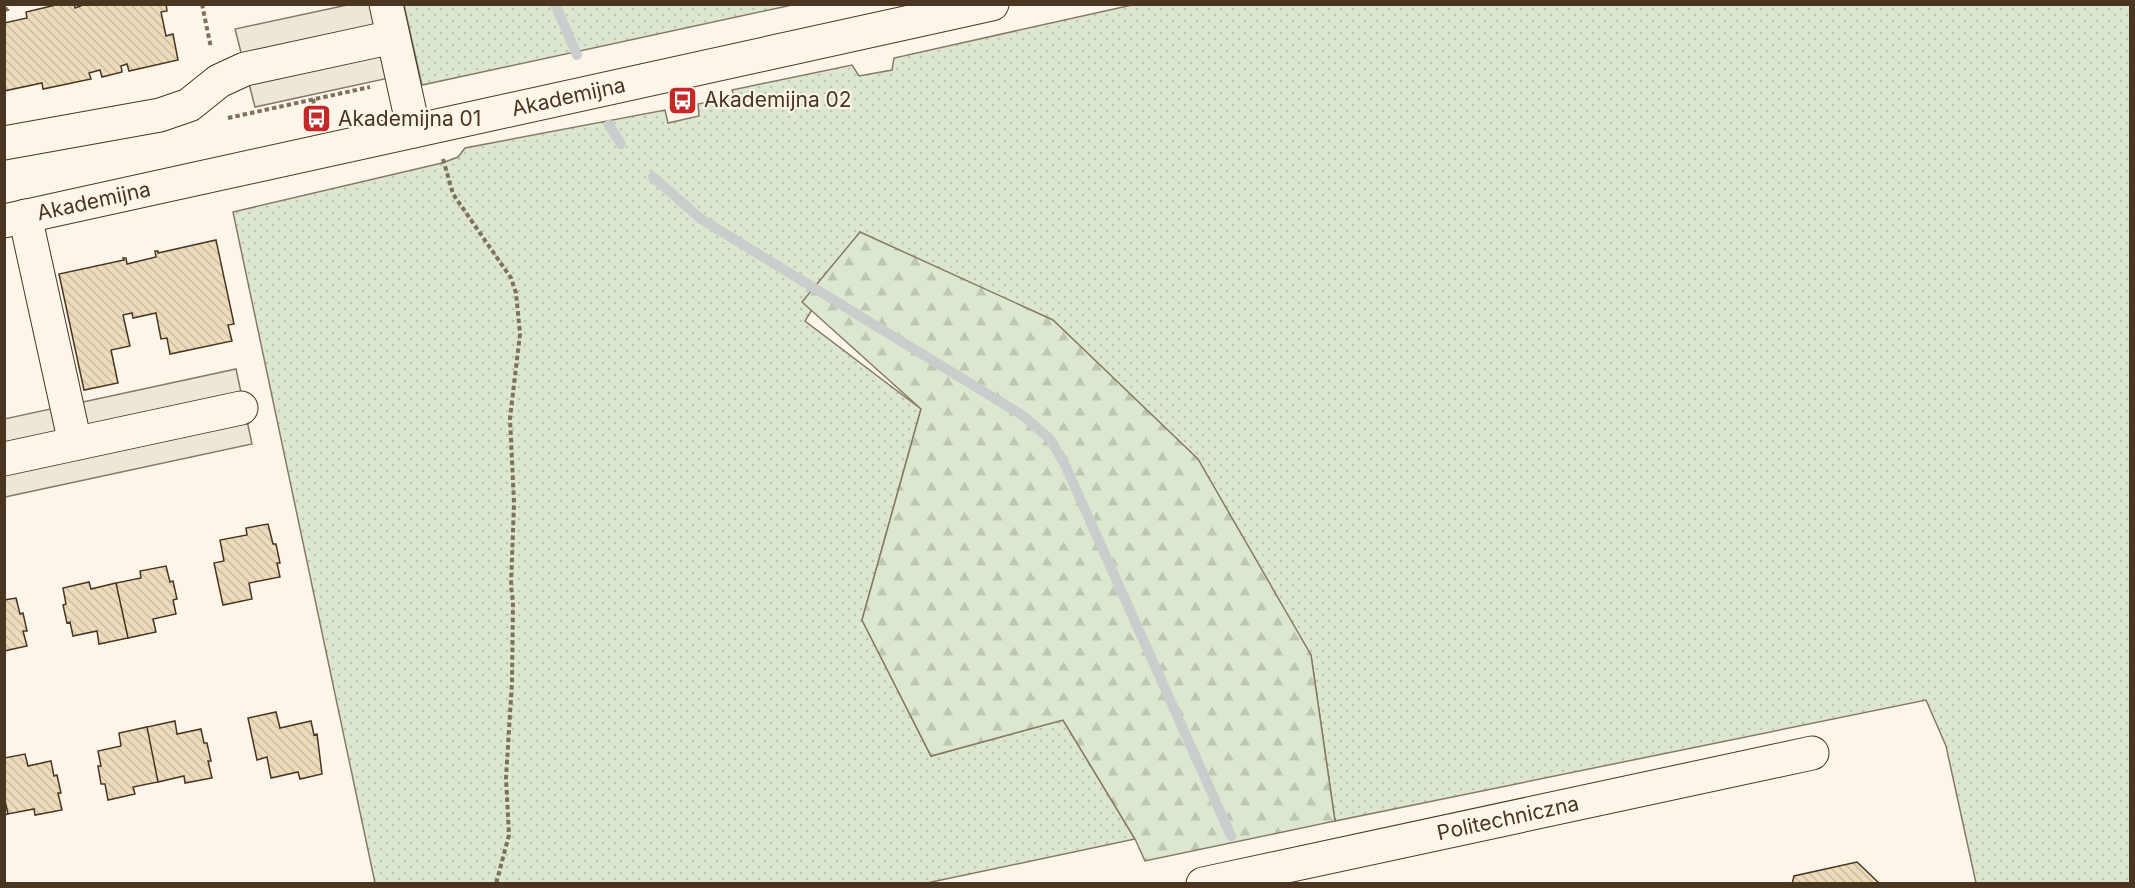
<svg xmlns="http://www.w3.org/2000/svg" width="2135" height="888" font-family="Inter,sans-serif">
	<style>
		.grass { fill: url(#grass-dots); stroke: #887966; stroke-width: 1.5 }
		.forest { fill: url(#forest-firs); stroke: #887966; stroke-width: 1.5 }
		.parking { fill: #ede7d9; stroke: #887966; stroke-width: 1.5 }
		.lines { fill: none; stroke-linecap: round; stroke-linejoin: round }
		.stream { stroke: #c9cecd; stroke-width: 10 }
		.building { fill: url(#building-back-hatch); stroke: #4a3520; stroke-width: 1.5 }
		.minor-casing { stroke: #4a3520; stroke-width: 35 }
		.path { stroke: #7f6f5c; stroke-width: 4; stroke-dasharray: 4.5 3; stroke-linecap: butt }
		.minor { stroke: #fbf6e9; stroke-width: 33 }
		.labels { text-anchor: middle; stroke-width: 4.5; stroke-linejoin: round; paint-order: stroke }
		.street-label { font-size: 21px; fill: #4a3520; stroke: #fbf6e9 }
		.poi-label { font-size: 21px; fill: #4a3520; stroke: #fbf6e9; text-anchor: start }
	</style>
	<defs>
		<pattern id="grass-dots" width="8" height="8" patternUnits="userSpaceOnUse" patternTransform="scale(1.5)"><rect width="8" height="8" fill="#dce7d0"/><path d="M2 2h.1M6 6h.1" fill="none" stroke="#bec7b2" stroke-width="1.8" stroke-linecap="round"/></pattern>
		<pattern id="forest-firs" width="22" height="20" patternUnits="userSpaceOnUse" patternTransform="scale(1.5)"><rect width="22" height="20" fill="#dce7d0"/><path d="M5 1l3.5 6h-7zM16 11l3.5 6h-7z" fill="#bec7b2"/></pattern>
		<pattern id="building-back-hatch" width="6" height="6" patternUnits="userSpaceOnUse" patternTransform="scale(1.5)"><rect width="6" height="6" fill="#ecdcbc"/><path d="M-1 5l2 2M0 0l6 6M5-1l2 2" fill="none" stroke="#ccbda1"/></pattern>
	</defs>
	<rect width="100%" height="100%" fill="#fbf6e9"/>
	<path class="grass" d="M404,5v-1l388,1 -370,80z
		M1132,5h998v878h-154l-30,-137 -20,-46 -591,121 -24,-166 -451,-423 -55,89 116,88 -59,211 69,136 132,-36 72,119 -208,44h-552l-142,-671 209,-49 16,-6 7,-9 200,-38 3,13 31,-7 -1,-12 36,-7 -2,-7 120,-25 7,11 33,-6 2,-12z"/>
	<path class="forest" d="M860,232l193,88 145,139 113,196 24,166 -190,40 -10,-22 -72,-119 -132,36 -69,-136 59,-211 -119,-107z"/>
	<path class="parking" d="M347,5h26l16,73 -134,29 -20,-78z
		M236,369l16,75 -247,53 -1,-78z"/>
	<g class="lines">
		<path class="stream" d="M555,4l22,51
			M609,125l12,19
			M653,177l48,42 321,196 28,24 15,26 166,371"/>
	</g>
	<path class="building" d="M60,4h14l1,4 11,-4h80l1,7 -6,1 5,24 7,-2 5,26 -49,11 -2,-7 -6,2 1,6 -20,5 -2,-7 -11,3 2,6 -48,10 -1,-6 -38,8v-68l23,-5 -1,-6z
		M216,240l18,84 -6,1 4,16 -62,13 -3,-16 -6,1 -5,-26 -23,5 -1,-5 -9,2 7,31 -19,4 7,33 -34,7 -25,-116 65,-14 -1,-2h3l1,6 29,-7 -1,-6h3v2z
		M268,524l5,20h3l4,19h-3l3,14 -31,6 3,16 -29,6 -9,-42 10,-2 -4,-21 27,-5 -1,-7z
		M166,566l4,16 3,-1 4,18 -4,1 3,14 -23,5 3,13 -28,6 -12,-55 25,-5 -1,-7z
		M89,582l2,7 25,-6 12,55 -29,6 -2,-13 -24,5 -3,-14 -3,1 -4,-18 3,-1 -3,-16z
		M16,598l4,16 3,-1 4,18h-4l4,15 -23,5v-51z
		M276,712l4,16 31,-7 3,14 3,-1 5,40 -22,5 -2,-7 -27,6 -4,-21 -10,3 -9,-42z
		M175,721l2,13 24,-5 3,14h3l4,18h-3l4,17 -27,5 -1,-7 -26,6 -11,-55z
		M147,727l11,55 -25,5 2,7 -27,6 -3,-16h-4l-3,-18h3l-3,-15 23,-5 -2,-13z
		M25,754l3,12 23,-5 3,15 3,-1 4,18h-3l4,17 -27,5 -1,-6 -26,5 -4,-18v-38z
		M4,796l4,18 -4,1z
		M1857,862l23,22h-88l2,-8z"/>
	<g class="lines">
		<defs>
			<g id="minor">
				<path d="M386,4l28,127"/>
				<path d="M4,143l156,-28 29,-10 30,-24 26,-12 148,-32"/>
				<path d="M25,216l50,227"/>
				<path id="s1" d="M4,221l988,-217"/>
				<path d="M4,459l237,-51"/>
				<path id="s2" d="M1203,884l609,-131"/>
			</g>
		</defs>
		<use href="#minor" class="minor-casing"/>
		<path class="path" d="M202,4l9,44
			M4,10l4,-1 2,-5
			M313,99l4,20
			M228,118l142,-31
			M443,159l10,35 58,84 5,15 4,41 -10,84 4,85 -3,83 2,16 -1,80 -6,96 3,57 -13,49"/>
		<use href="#minor" class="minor"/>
	</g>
	<defs>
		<symbol id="bus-square" viewBox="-11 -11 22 22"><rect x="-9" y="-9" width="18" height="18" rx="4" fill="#c62828" stroke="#fbf6e9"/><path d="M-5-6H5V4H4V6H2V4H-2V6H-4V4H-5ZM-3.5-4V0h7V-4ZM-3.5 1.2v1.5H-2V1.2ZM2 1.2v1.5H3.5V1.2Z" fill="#fff"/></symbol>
	</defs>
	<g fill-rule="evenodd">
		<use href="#bus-square" x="666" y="84" width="33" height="33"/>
		<use href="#bus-square" x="300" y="102" width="33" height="33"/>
	</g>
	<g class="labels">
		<g class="street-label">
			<text dy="7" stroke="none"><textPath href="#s1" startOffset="578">Akademijna</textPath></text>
			<text dy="7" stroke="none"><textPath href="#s1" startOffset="92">Akademijna</textPath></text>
			<text dy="7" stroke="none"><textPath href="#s2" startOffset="312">Politechniczna</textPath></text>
		</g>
		<g class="poi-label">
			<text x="704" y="107">Akademijna 02</text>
			<text x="338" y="126">Akademijna 01</text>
		</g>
	</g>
	<rect width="2135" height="888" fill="none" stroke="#4a3520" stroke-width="12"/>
</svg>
